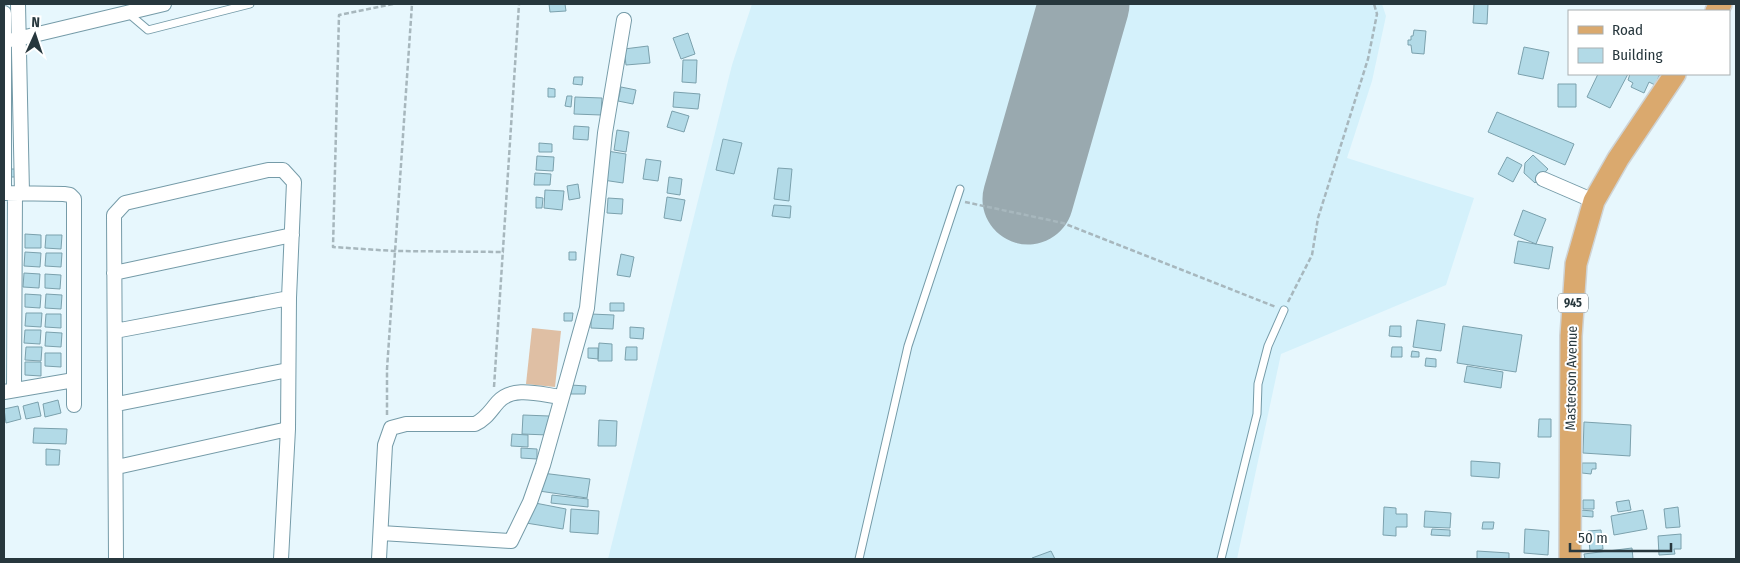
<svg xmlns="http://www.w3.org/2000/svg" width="1740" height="563" font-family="'Fira Sans Condensed',sans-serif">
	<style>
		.built { fill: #d4f1fb }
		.green { fill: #dfbfa4 }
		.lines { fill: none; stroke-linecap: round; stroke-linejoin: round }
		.runway { stroke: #99a9af; stroke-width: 91 }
		.building { fill: #b2dae7; stroke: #7ba1ad }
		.lane-casing { stroke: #759ba8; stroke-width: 9 }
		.street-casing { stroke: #759ba8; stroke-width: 16 }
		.primary-casing { stroke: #cfd3d4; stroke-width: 24 }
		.path { stroke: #a7b7bd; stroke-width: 2.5; stroke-dasharray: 5 2.5; stroke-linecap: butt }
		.lane { stroke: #fff; stroke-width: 7 }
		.street { stroke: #fff; stroke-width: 14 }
		.primary { stroke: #daa96e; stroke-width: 21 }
		.labels { text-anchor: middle; stroke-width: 4; stroke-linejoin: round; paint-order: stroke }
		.shield { fill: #fff; stroke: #687377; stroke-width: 1 }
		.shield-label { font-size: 12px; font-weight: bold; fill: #27373d }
		.street-label { font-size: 14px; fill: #27373d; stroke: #fff }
	</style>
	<rect width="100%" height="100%" fill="#e7f7fd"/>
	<path class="built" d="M752,4h630l4,12 -14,65 -25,77 127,40 -28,87 -165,69 -44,205h-629l124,-494z"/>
	<path class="green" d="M532,328l29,3 -6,56 -29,-3z"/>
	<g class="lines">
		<path class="runway" d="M1028,199l56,-195"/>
	</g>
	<path class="building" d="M549,4h16l1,7 -16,1z
		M1474,4h14l-1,20 -14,-1z
		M1414,30l12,1 -2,23 -12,-1 -1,-8h-3v-5h3v-4h2z
		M688,33l7,21 -14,5 -8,-21z
		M648,46l2,17 -24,2 -2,-16z
		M1524,47l25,5 -6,27 -25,-5z
		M683,60h14l-1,23 -14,-1z
		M1598,74h30l-18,34 -23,-11z
		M1630,74h30l-5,11 -6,-3 -5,11 -13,-6 2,-4 -5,-3z
		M574,77h9l-1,8 -9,-1z
		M1558,84h18v23h-18z
		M621,87l15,3 -3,14 -15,-3z
		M548,88l7,1v8h-7z
		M674,92l26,2 -2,15 -25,-2z
		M567,96h5l-1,11 -6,-1z
		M575,97l27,1 -1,17 -27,-1z
		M672,111l17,5 -5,16 -17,-5z
		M1497,112l77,32 -9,21 -77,-33z
		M574,126l15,1 -1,13 -15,-1z
		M617,130l12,2 -3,20 -12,-2z
		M723,139l19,4 -8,31 -18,-4z
		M539,143l13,1v8h-13z
		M607,151l19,3 -3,29 -20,-3z
		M1533,155l15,14 -13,14 -11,-10 1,-10z
		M537,156l17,1 -1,14 -17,-1z
		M1507,157l15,8 -9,17 -15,-8z
		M646,159l15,2 -3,20 -15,-2z
		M778,168l14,1 -3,32 -15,-2z
		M8,169h8v8h-8z
		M535,173l16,1 -1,11h-16z
		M669,177l13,2 -2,16 -13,-2z
		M578,184l2,14 -11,2 -2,-14z
		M545,190l19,1 -2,19 -18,-2z
		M536,197l7,1 -1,10h-6z
		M667,197l18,3 -4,21 -17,-3z
		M608,198l15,1 -1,15 -15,-1z
		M774,205l17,1 -1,12 -18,-2z
		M1523,210l23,9 -10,25 -22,-9z
		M25,234l16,1v13h-16z
		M46,235h16l-1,14 -16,-1z
		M1518,241l35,6 -4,22 -35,-6z
		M25,252l16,1 -1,14 -16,-1z
		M569,252h7v8h-7z
		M46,253h16l-1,14 -16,-1z
		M621,254l13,3 -4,20 -13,-2z
		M24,273l16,1 -1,14 -16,-1z
		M45,274l16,1 -1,14 -15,-1z
		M25,294l16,1 -1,13 -15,-1z
		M46,294l16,1 -1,14 -16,-1z
		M610,303h14v8h-14z
		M26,313h16l-1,14 -16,-1z
		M564,313h9l-1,8h-8z
		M46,314h15v14l-16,-1z
		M591,314l23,1 -1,14 -22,-1z
		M1417,320l28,4 -4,27 -28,-4z
		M1390,326h11v11l-12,-1z
		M1463,326l59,9 -6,37 -59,-9z
		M630,327l14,1 -1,11 -13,-1z
		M25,330h16l-1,14 -16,-1z
		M46,332l16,1 -1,14 -16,-1z
		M599,343l13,1v17h-14z
		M26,347h16l-1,14 -16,-1z
		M626,347h11v13h-12z
		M1392,347h10v10h-11z
		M588,348h10v11l-10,-1z
		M1412,351l7,1v5h-8z
		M45,353h16v14l-16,-1z
		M1426,358l10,1v8l-11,-1z
		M25,362h16v14l-16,-1z
		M1467,366l36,6 -2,16 -37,-6z
		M571,385l15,1 -1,8h-14z
		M58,400l3,13 -16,4 -2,-13z
		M38,402l3,14 -15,3 -3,-13z
		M18,406l3,13 -15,4 -2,-14z
		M523,415l26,1 -1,19 -26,-1z
		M1539,419h12v18h-13z
		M599,420l18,1 -1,25h-18z
		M1584,422l47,3 -1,31 -47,-3z
		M34,428l33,1 -1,15 -33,-1z
		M512,434l16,1v12l-17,-1z
		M521,448l16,1v10l-16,-1z
		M46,449l14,1 -1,15h-13z
		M1471,461l29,2 -1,15 -28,-2z
		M1582,463h14v6h-4l-1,5 -9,-1z
		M542,473l48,6 -3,19 -48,-7z
		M552,495l36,4v8l-37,-4z
		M1583,500h11v9h-11z
		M1629,500l2,10 -13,2 -2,-10z
		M530,502l36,7 -3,20 -37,-6z
		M1384,507l12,1v6h11v13h-11v9l-13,-1z
		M1678,507l2,20 -14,1 -2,-19z
		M571,509l28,2 -1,23 -28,-2z
		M1580,510l13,1v6l-14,-1z
		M1643,510l4,19 -33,6 -3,-19z
		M1425,511l26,2 -1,15 -26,-1z
		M1483,522h11l-1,7h-11z
		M1432,529l18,1v6l-19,-1z
		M1525,529l24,2 -1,24 -24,-2z
		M1601,530l2,19 -13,2 -2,-20z
		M1681,534v15h-7l1,5 -16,1 -1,-19z
		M1632,548l1,11h-48l-1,-5z
		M1051,551l4,8h-22l-1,-1z
		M1477,551l32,2v6h-32z"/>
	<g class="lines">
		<defs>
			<path id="lane" d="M128,13l20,17 102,-26
				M859,559l49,-213 52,-157
				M1221,559l36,-145 1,-30 10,-38 16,-36"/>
			<path id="street" d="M18,4l4,189
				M4,13v180
				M13,40l151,-36
				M1543,179l51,22
				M4,193l60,1 6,1 4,4v206
				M114,273l178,-38
				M115,331l174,-33
				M14,390l1,-197
				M4,392l70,-12
				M117,404l171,-34
				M117,467l171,-38
				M381,533l130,8 19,-39 13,-37 44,-157 18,-175 19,-113
				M116,559l-2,-344 11,-12 143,-33h15l11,12 -5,116 -1,131 -7,130
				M379,559l6,-114 6,-17 15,-4h69c11,-5 15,-13 23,-22 15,-17 44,-7 64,-5"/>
			<path id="primary" d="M1716,11l5,-7
				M1570,559l1,-223 5,-72 18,-63 24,-42 57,-85"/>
		</defs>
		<use href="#lane" class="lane-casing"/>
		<use href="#street" class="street-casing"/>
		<use href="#primary" class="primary-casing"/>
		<path class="path" d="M393,4l-54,11 -6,232 61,4 110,1
			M965,202l98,21 213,84
			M1288,302l24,-47 6,-37 50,-159 9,-45 -3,-10
			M494,387l25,-383
			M387,415v-46l25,-365"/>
		<use href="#lane" class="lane"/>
		<use href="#street" class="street"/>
		<use href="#primary" class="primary"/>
	</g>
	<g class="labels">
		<rect class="shield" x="1558" y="293.5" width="30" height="19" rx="4"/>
		<g class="shield-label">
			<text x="1573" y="307">945</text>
		</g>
		<g class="street-label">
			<text transform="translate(1571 378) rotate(-89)" y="5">Masterson Avenue</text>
		</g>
	</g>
	<rect width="1740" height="563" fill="none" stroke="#27373d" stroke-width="10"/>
	<rect x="1568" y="10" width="162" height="65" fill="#ffffff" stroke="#a9afb1"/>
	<rect x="1578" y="26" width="25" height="8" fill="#daa96e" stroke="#a9afb1"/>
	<text x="1612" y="35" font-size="15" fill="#27373d">Road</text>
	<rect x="1578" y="48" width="25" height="15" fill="#b2dae7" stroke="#a9afb1"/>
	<text x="1612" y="60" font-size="15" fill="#27373d">Building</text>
	<g transform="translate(35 35) rotate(3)" stroke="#ffffff" stroke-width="4" paint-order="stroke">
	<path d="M0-4L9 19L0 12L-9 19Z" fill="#27373d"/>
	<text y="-8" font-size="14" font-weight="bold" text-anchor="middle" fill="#27373d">N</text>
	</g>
	<path d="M1570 543v8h101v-8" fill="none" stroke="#27373d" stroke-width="2.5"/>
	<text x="1578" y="543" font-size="15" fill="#27373d" stroke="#ffffff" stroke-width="4" paint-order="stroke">50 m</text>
</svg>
